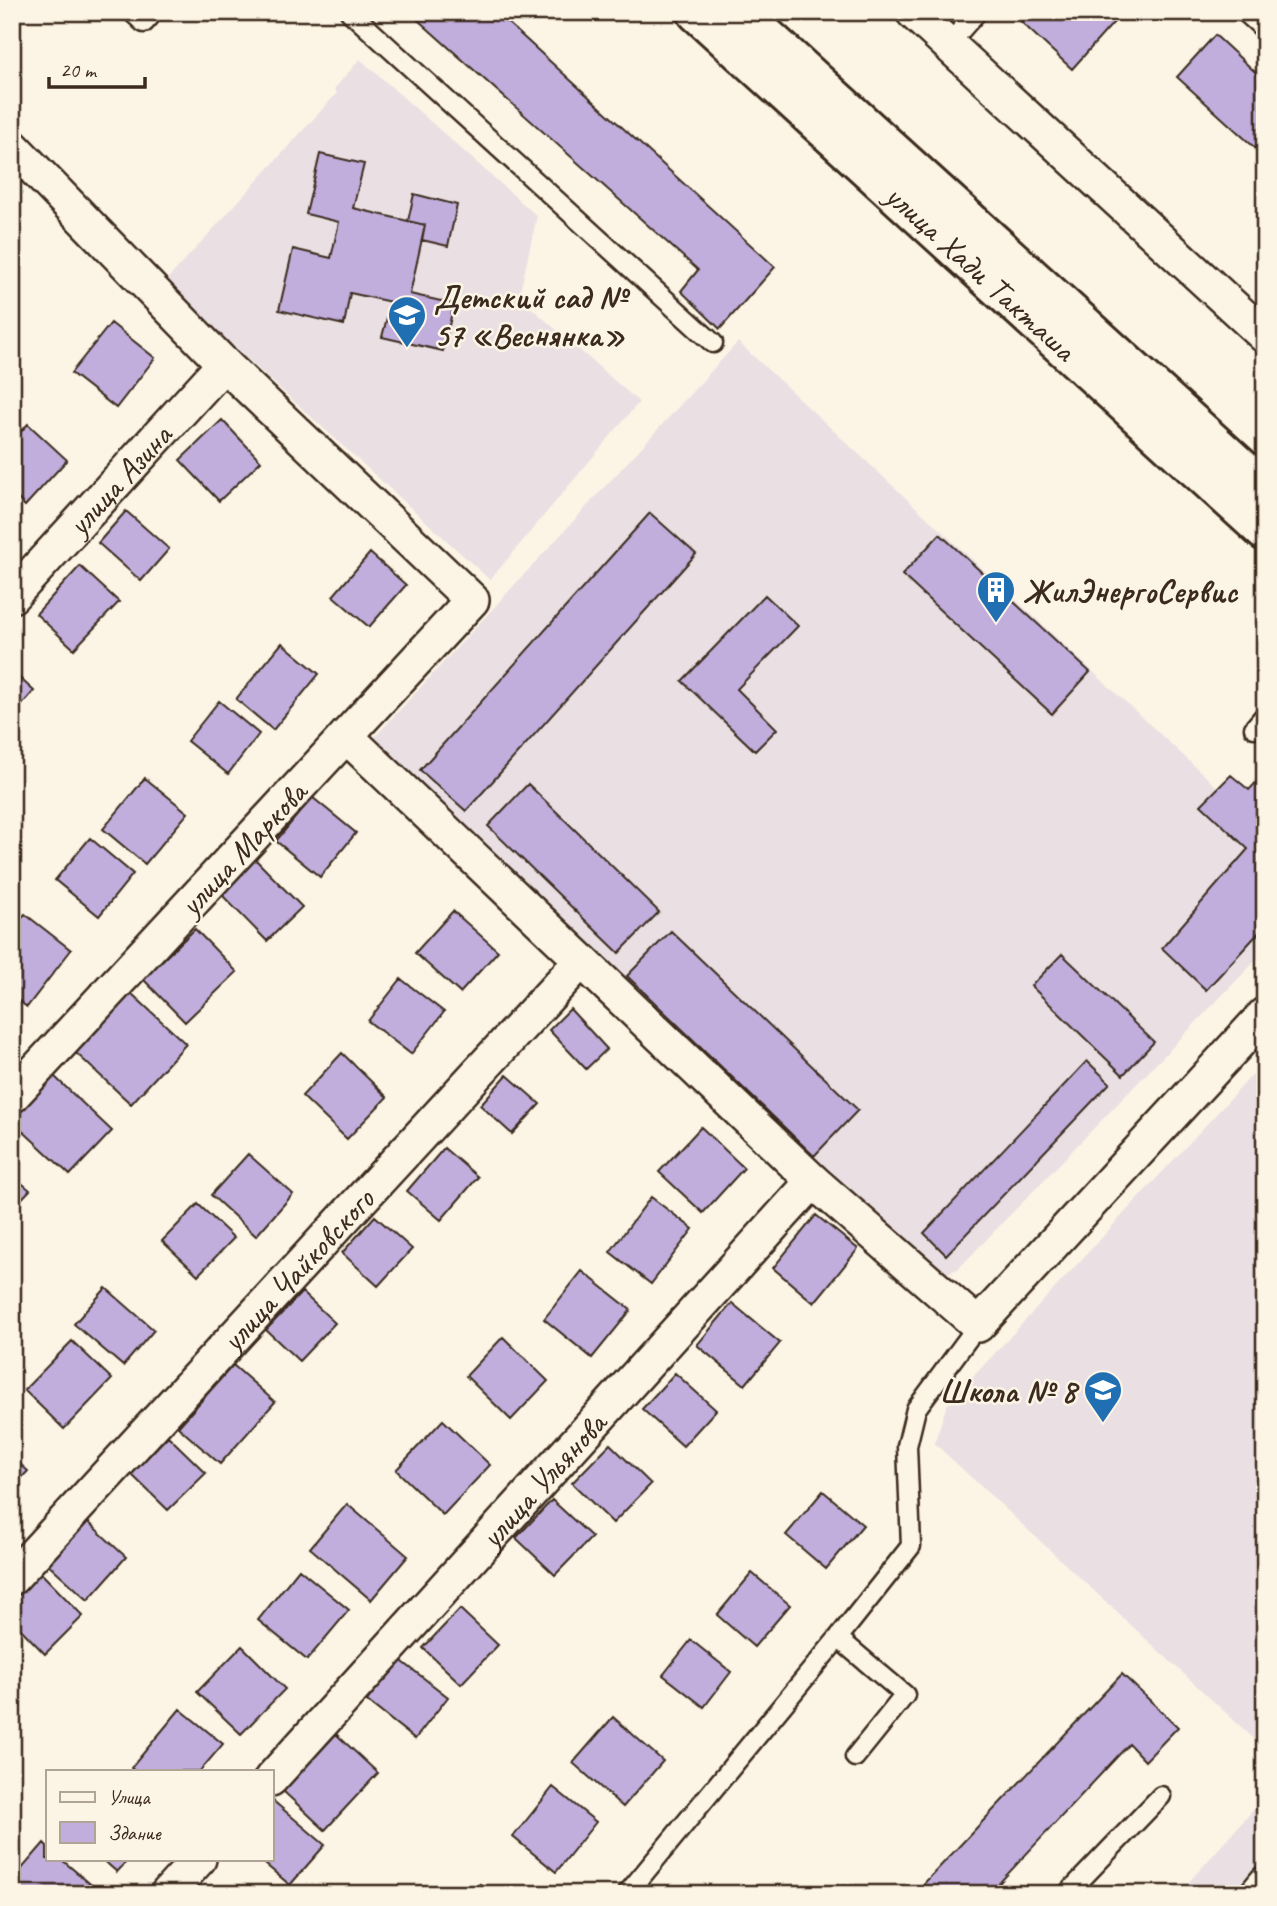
<svg xmlns="http://www.w3.org/2000/svg" width="1277" height="1906" font-family="Caveat,sans-serif">
	<style>
		.built { fill: #eae0e3 }
		.building { fill: #c1aedd; stroke: #3b2a1e; stroke-width: 2 }
		.lines { fill: none; stroke-linecap: round; stroke-linejoin: round }
		.service-casing { stroke: #3b2a1e; stroke-width: 23 }
		.minor-casing { stroke: #3b2a1e; stroke-width: 38 }
		.secondary-casing { stroke: #3b2a1e; stroke-width: 44 }
		.service { stroke: #fcf5e5; stroke-width: 18 }
		.minor { stroke: #fcf5e5; stroke-width: 33 }
		.secondary { stroke: #fcf5e5; stroke-width: 38 }
		.labels { text-anchor: middle; stroke-width: 5; stroke-linejoin: round; paint-order: stroke }
		.street-label { font-size: 33px; fill: #3b2a1e; stroke: #fcf5e5 }
		.poi-label { font-size: 33px; font-weight: bold; fill: #3b2a1e; stroke: #fcf5e5; text-anchor: start }
	</style>
	<rect width="100%" height="100%" fill="#fcf5e5"/>
	<filter id="ink" filterUnits="userSpaceOnUse"><feTurbulence type="fractalNoise" baseFrequency=".0143" numOctaves="2"/><feDisplacementMap in="SourceGraphic" scale="14" xChannelSelector="R" yChannelSelector="G"/><feConvolveMatrix kernelMatrix="1 2 1 2 8 2 1 2 1" color-interpolation-filters="sRGB"/></filter>
	<g filter="url(#ink)">
		<path class="built" d="M360,59l177,157 -18,81 120,105 -149,178 -326,-297 173,-190 -3,-4z
			M738,342l479,445 14,-12 18,14 16,-16v178l-307,318 -18,7 -19,-7 -549,-529z
			M1265,1061v688l-331,-306 13,-38z
			M1255,1808l10,8v78h-87z"/>
		<path class="building" d="M409,12h87l279,255 -55,62 -39,-38 17,-21z
			M1030,12h93l-51,57 -51,-47z
			M1215,35l50,46v76l-88,-80z
			M320,154l44,10 -11,44 72,17 -15,69 44,10 -11,47 -61,-14 9,-35 -41,-9 -6,32 -65,-15 14,-61 38,9 8,-36 -33,-8z
			M414,194l43,11 -9,41 -26,-6 3,-15 -17,-4z
			M111,323l44,35 -39,50 -45,-35z
			M222,420l39,41 -42,40 -39,-41z
			M28,424l39,36 -42,46 -13,-13v-52z
			M126,511l43,38 -28,32 -43,-38z
			M650,513l46,41 -230,257 -46,-41z
			M940,534l150,138 -38,42 -150,-139z
			M370,553l36,32 -37,42 -36,-31z
			M80,566l39,36 -45,47 -38,-35z
			M765,595l33,31 -61,63 40,40 -22,22 -73,-70z
			M282,643l37,31 -46,56 -37,-31z
			M12,671l22,20 -22,25z
			M219,701l40,33 -31,40 -41,-33z
			M1265,773v153l-59,64 -44,-42 86,-99 -47,-44 30,-30 18,15z
			M145,778l43,35 -43,51 -42,-35z
			M528,784l131,128 -40,41 -131,-127z
			M312,797l44,36 -36,44 -44,-36z
			M90,838l43,36 -34,42 -44,-36z
			M255,859l47,48 -35,34 -47,-48z
			M453,911l45,40 -38,42 -45,-40z
			M25,914l46,36 -44,57 -15,-11v-66z
			M195,929l42,43 -52,50 -42,-43z
			M671,931l187,179 -44,46 -187,-180z
			M1062,954l92,88 -31,33 -92,-89z
			M401,979l43,33 -33,42 -43,-33z
			M131,993l55,51 -55,60 -55,-51z
			M570,1009l37,40 -21,20 -37,-39z
			M342,1053l45,44 -40,42 -45,-43z
			M1087,1061l23,22 -164,172 -22,-22z
			M507,1075l33,29 -28,30 -32,-29z
			M54,1076l58,55 -42,44 -58,-54z
			M701,1127l43,41 -41,45 -44,-41z
			M444,1148l34,29 -37,43 -34,-29z
			M248,1154l45,40 -37,42 -45,-41z
			M12,1175l18,15 -18,19z
			M651,1197l42,32 -42,55 -41,-32z
			M198,1204l36,34 -36,37 -36,-34z
			M816,1215l42,34 -44,54 -41,-35z
			M375,1216l37,33 -34,37 -36,-33z
			M582,1271l49,39 -39,48 -48,-39z
			M106,1288l48,42 -31,36 -49,-42z
			M302,1292l33,31 -36,38 -33,-31z
			M732,1303l48,40 -35,42 -48,-40z
			M503,1337l45,44 -37,39 -45,-44z
			M72,1341l40,38 -48,50 -40,-39z
			M233,1365l42,37 -55,62 -42,-37z
			M675,1373l41,37 -33,36 -41,-37z
			M443,1420l47,45 -47,50 -47,-45z
			M168,1436l38,37 -38,37 -37,-36z
			M610,1444l41,40 -38,39 -41,-40z
			M12,1457l16,14 -16,17z
			M823,1491l40,34 -37,44 -40,-34z
			M552,1500l40,37 -37,38 -39,-37z
			M347,1504l61,52 -37,44 -61,-52z
			M85,1519l41,38 -38,43 -42,-38z
			M299,1569l50,41 -42,50 -49,-40z
			M39,1571l44,45 -38,38 -33,-34v-22z
			M752,1573l38,32 -36,42 -37,-32z
			M460,1609l38,36 -37,39 -38,-36z
			M691,1640l40,32 -27,35 -41,-32z
			M242,1646l43,43 -44,45 -44,-42z
			M399,1659l49,38 -33,42 -48,-38z
			M1122,1674l56,53 -33,34 -16,-17 -140,150h-75z
			M180,1709l43,35 -23,27h-65l-4,-3z
			M613,1717l50,44 -40,46 -50,-44z
			M336,1734l42,39 -53,57 -42,-39z
			M553,1787l43,35 -40,50 -43,-35z
			M271,1799l54,46 -35,40 -31,-26h12z
			M44,1843l3,3v13h14l35,30 -4,5h-80v-14z
			M102,1859h27l-12,13z
			M480,1884l12,10h-20z"/>
		<g class="lines">
			<defs>
				<path id="service" d="M132,12l12,11 10,-11
					M350,12l363,331
					M1245,12l20,18
					M948,45l29,-33
					M1254,728l11,-13
					M855,1757l50,-62 -67,-57 73,-92 -4,-100 9,-37 62,-84
					M627,1894l211,-256
					M1067,1894l94,-98
					M1247,1894l14,-17"/>
				<g id="minor">
					<path d="M913,12l352,324"/>
					<path d="M12,146l212,218 248,236 -460,496"/>
					<path id="s1" d="M12,596l212,-232"/>
					<path d="M346,736l467,445 165,144 287,-311"/>
					<path id="s2" d="M12,1578l569,-617"/>
					<path id="s3" d="M271,1779l542,-598"/>
					<path d="M167,1894l32,-35"/>
				</g>
				<g id="secondary">
					<path id="s4" d="M697,12l568,519"/>
					<path d="M739,12l526,478"/>
				</g>
			</defs>
			<use href="#service" class="service-casing"/>
			<use href="#minor" class="minor-casing"/>
			<use href="#secondary" class="secondary-casing"/>
			<use href="#service" class="service"/>
			<use href="#minor" class="minor"/>
			<use href="#secondary" class="secondary"/>
		</g>
	</g>
	<defs>
		<symbol id="school-pin" viewBox="-11 -11 22 30"><path d="M0 17L-7.5 6A9.5 9.5 0 1 1 7.5 6Z" fill="#1f6fb2" stroke="#fcf5e5"/><path d="M0-5L7-2L0 1L-7-2ZM-4 1L0 2.5L4 1V4Q0 6-4 4Z" fill="#fff"/></symbol>
		<symbol id="building-pin" viewBox="-11 -11 22 30"><path d="M0 17L-7.5 6A9.5 9.5 0 1 1 7.5 6Z" fill="#1f6fb2" stroke="#fcf5e5"/><path d="M-4-6H4V6H1V3H-1V6H-4ZM-2.5-4.3h1.7v1.8h-1.7ZM.8-4.3h1.7v1.8H.8ZM-2.5-1h1.7V.8h-1.7ZM.8-1h1.7V.8H.8Z" fill="#fff"/></symbol>
	</defs>
	<g fill-rule="evenodd">
		<use href="#school-pin" x="385" y="293" width="44" height="60"/>
		<use href="#building-pin" x="974" y="568" width="44" height="60"/>
		<use href="#school-pin" x="1081" y="1368" width="44" height="60"/>
	</g>
	<g class="labels">
		<g class="street-label">
			<text dy="12" stroke="none"><textPath href="#s4" startOffset="385">улица Хади Такташа</textPath></text>
			<text dy="12" stroke="none"><textPath href="#s1" startOffset="158">улица Азина</textPath></text>
			<text transform="translate(242 848) rotate(-47)" y="12">улица Маркова</text>
			<text dy="12" stroke="none"><textPath href="#s2" startOffset="420">улица Чайковского</textPath></text>
			<text dy="12" stroke="none"><textPath href="#s3" startOffset="404">улица Ульянова</textPath></text>
		</g>
		<g class="poi-label">
			<text x="434" y="308">Детский сад №<tspan x="434" dy="38">57 «Веснянка»</tspan></text>
			<text x="1023" y="602">ЖилЭнергоСервис</text>
			<text x="1076" y="1402" text-anchor="end">Школа № 8</text>
		</g>
	</g>
	<rect width="1277" height="1906" fill="none" stroke="#fcf5e5" stroke-width="42"/>
	<rect x="21" y="21" width="1235" height="1864" fill="none" stroke="#3b2a1e" stroke-width="2.5" filter="url(#ink)"/>
	<rect x="46" y="1770" width="228" height="91" fill="#fcf5e5" stroke="#afa495" stroke-width="2"/>
	<rect x="60" y="1792" width="35" height="10" fill="#fcf5e5" stroke="#afa495" stroke-width="2"/>
	<text x="108" y="1804" font-size="21" fill="#3b2a1e">Улица</text>
	<rect x="60" y="1822" width="35" height="21" fill="#c1aedd" stroke="#afa495" stroke-width="2"/>
	<text x="108" y="1840" font-size="21" fill="#3b2a1e">Здание</text>
	<path d="M49 77v10h96v-10" fill="none" stroke="#3b2a1e" stroke-width="3.5"/>
	<text x="60" y="77" font-size="21" fill="#3b2a1e" stroke="#fcf5e5" stroke-width="5" paint-order="stroke">20 m</text>
</svg>
